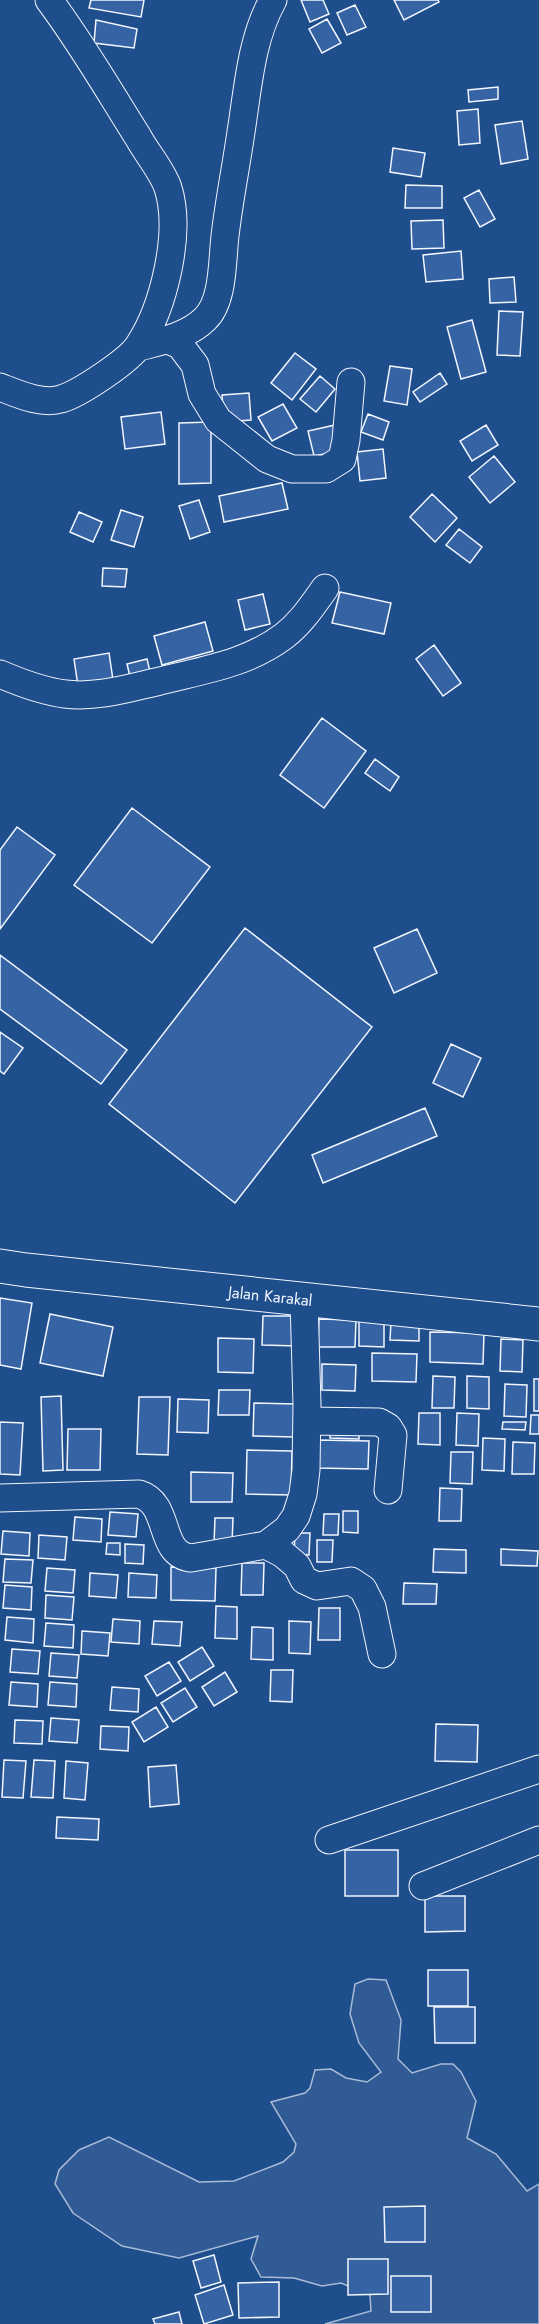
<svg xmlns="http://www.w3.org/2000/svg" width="539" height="2324" font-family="Jost,sans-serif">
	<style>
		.built { fill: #305b95; stroke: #a8bbd7; stroke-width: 1.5 }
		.building { fill: #3563a3; stroke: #f2f6ff; stroke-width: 1.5 }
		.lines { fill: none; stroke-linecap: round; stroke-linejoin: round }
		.minor-casing { stroke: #f2f6ff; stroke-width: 29 }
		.major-casing { stroke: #f2f6ff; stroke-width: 35 }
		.minor { stroke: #1f4e8c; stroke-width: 27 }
		.major { stroke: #1f4e8c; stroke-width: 33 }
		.labels { text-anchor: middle; stroke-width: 4.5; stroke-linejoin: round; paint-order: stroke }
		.street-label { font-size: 16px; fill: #f2f6ff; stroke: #1f4e8c }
	</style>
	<rect width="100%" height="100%" fill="#1f4e8c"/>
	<path class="built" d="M368,1979l18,1 15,40 -3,39 14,14 29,-9h12l8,8 15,29 -9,37 29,16 31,37 12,-7v140h-214l46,-13 -1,-16 -29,-12 -19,3 -28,-8 -33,-1 -10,-18 7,-23 -79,22 -57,-12 -49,-33 -18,-29 4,-14 20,-20 30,-13 90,45 35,-1 49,-19 11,-10 2,-8 -25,-42 34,-9 5,-5 5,-18 16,-1 15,9 21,4 14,-10 -22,-29 -9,-29 5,-30z"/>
	<path class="building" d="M91,0h53l-3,17 -52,-9z
		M301,0h22l6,14 -19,8z
		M394,0h44l1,2 -35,18z
		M355,5l11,22 -19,8 -10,-22z
		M327,19l14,24 -19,10 -13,-24z
		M96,20l41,9 -3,19 -40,-5z
		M498,87v12l-29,3 -1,-12z
		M478,109l2,34 -21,2 -2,-34z
		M522,121l6,38 -27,5 -6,-39z
		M393,148l32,5 -4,24 -31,-5z
		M406,185l36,1v22h-37z
		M479,190l16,29 -15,8 -16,-29z
		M443,220l1,28 -32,1 -1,-28z
		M461,251l2,28 -37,3 -3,-27z
		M514,277l2,25 -26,1 -1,-24z
		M499,311l24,1 -3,44 -23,-1z
		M472,320l14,52 -25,7 -14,-52z
		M295,353l21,16 -24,31 -21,-17z
		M390,366l22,3 -5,36 -23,-4z
		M440,373l7,11 -27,18 -7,-10z
		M320,376l15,13 -19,23 -16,-13z
		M249,393l2,27 -27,2 -2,-27z
		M283,404l14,24 -25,13 -14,-24z
		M161,412l4,32 -40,5 -4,-32z
		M368,414l21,8 -6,18 -22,-8z
		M211,422v61l-32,1v-61z
		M335,425l5,26 -26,5 -6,-25z
		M486,425l12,20 -26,16 -12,-20z
		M383,449l3,29 -26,3 -3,-29z
		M494,456l21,26 -25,21 -21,-26z
		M282,483l6,26 -64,13 -5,-26z
		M432,494l25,24 -22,24 -25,-25z
		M199,500l11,32 -20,7 -11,-33z
		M121,510l22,7 -9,30 -23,-7z
		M79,512l23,10 -9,20 -23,-10z
		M459,529l23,18 -12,16 -24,-18z
		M103,568l24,1 -2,18 -23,-1z
		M340,592l51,11 -7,31 -52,-11z
		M263,594l7,30 -25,6 -7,-30z
		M205,622l8,29 -51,14 -8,-29z
		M434,645l27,38 -18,13 -27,-37z
		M109,653l4,27 -35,6 -4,-27z
		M147,659l4,17 -20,5 -4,-17z
		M322,718l44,33 -42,57 -44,-33z
		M375,759l24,18 -9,14 -25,-18z
		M132,808l78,59 -58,76 -78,-58z
		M17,827l38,28 -55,74v-79z
		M245,928l127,99 -137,176 -126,-99z
		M417,929l20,44 -43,20 -20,-45z
		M0,955l127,95 -26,34 -101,-75z
		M0,1032l23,16 -19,26 -4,-3z
		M451,1044l30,14 -18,39 -30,-14z
		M425,1108l12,28 -114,47 -11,-28z
		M0,1298l32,5 -11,66 -21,-4z
		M50,1314l63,13 -10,49 -63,-13z
		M263,1316h35v30l-36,-1z
		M319,1319l37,1 -1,27h-37z
		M359,1321l25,1v25l-25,-1z
		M391,1321l28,1v19l-29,-1z
		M430,1332l54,1 -1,31 -53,-2z
		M218,1338l36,1 -1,34 -35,-1z
		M501,1339l22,1 -1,32 -22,-1z
		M372,1353l45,1 -1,28 -44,-1z
		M322,1364l34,1 -1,26 -33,-1z
		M433,1376l22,1 -1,31h-22z
		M467,1376l22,1v32l-22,-1z
		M534,1379h5v32h-5z
		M505,1384l22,1 -1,32 -22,-1z
		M219,1390h31l-1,25h-31z
		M61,1396l2,74 -20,1 -2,-74z
		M139,1397h31l-2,58 -31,-1z
		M178,1399l31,1 -1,33 -31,-1z
		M254,1403l41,1 -1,33 -41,-1z
		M419,1413h21v32l-22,-1z
		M457,1413l22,1 -1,32 -22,-1z
		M531,1415h8v19h-9z
		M0,1422l23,1 -3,52 -20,-1z
		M503,1422h23l-1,8 -23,-1z
		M330,1424h29v15l-29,-1z
		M68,1429h33l-1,41h-33z
		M483,1438l22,1 -1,32 -22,-1z
		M317,1440l52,1 -1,28 -52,-1z
		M513,1442l22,1 -1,31h-22z
		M247,1450l45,1 -1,44 -45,-1z
		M451,1452h22l-1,32 -22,-1z
		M191,1472l42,1 -1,29h-41z
		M440,1488l22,1 -1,32h-22z
		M343,1511h15v22l-15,-1z
		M110,1512l28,2 -2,23 -28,-2z
		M324,1514h15l-1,21h-15z
		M75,1517l27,2 -1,23 -28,-2z
		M215,1518h18l-1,26h-18z
		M3,1531l27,2 -1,23 -28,-2z
		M295,1533h15l-1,22 -15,-1z
		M39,1535l28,2 -2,23 -27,-2z
		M317,1540h16l-1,22h-15z
		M107,1543h13v12l-14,-1z
		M125,1544l19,1 -1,19 -18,-1z
		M434,1549l32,1v23l-33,-1z
		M501,1549l37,2 -1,15 -36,-1z
		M5,1559l28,1 -2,23 -28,-1z
		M242,1563h22l-1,32h-22z
		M171,1567l45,1 -1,33 -44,-1z
		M47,1568l28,2 -2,23 -28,-2z
		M90,1573l28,2 -2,23 -27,-2z
		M129,1573l28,2 -1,23 -28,-1z
		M404,1583l33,1 -1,20h-33z
		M5,1585l27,2 -1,23 -28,-2z
		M46,1595l28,2 -2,23 -27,-2z
		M216,1606l21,1v32l-22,-1z
		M319,1608h21v32h-22z
		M7,1617l27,2 -1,24 -28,-3z
		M113,1619l27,2 -1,23 -28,-2z
		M154,1621l28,1 -2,24 -28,-2z
		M289,1621l22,1 -1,32 -21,-1z
		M46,1623l28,2 -1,23 -29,-2z
		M252,1627l21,1v32l-22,-1z
		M82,1631l28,2 -2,23 -27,-2z
		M202,1647l12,19 -24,15 -12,-19z
		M12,1649l28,2 -2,23 -28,-2z
		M51,1653l28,2 -2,23 -28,-2z
		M169,1662l12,19 -24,15 -12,-20z
		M271,1670h22l-1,32 -22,-1z
		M225,1672l12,20 -23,14 -12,-19z
		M11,1682l27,2 -1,23 -28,-2z
		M50,1682l27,2 -1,23 -28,-2z
		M112,1687l27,2 -1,23 -28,-2z
		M185,1688l12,19 -24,15 -12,-19z
		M156,1707l12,20 -24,15 -12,-20z
		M51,1718l28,2 -2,23 -28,-2z
		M15,1720l28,1 -1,23 -28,-1z
		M436,1724l42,1 -1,37 -42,-1z
		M101,1726l28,1 -1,24 -28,-2z
		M4,1760l22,1 -3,37 -21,-1z
		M34,1760l21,1 -2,37 -22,-1z
		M66,1761l22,2 -3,37 -21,-2z
		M176,1765l3,39 -29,3 -2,-40z
		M57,1817l42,2 -1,21 -42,-2z
		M345,1850h53v46h-53z
		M425,1896h40v35l-40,1z
		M428,1970h40v36h-40z
		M434,2007h41v36h-40z
		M425,2206v36h-40l-1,-35z
		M214,2255l7,27 -20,6 -8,-27z
		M348,2259h40v35l-40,1z
		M391,2276h40v36h-40z
		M279,2282v35l-40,1 -1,-35z
		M224,2285l9,30 -29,9 -9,-29z
		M179,2312l3,12h-27l-2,-5z"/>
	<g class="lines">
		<defs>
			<path id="minor" d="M168,340l12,5 15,20 7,29 16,26 49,39 25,10h34l16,-10 4,-19 5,-58
				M139,347c23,-6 49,-11 66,-28 19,-18 17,-59 20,-83 4,-35 11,-69 16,-104 7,-44 10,-93 32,-132
				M0,387c18,7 42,18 61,12 18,-5 69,-39 78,-54 25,-38 43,-113 29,-157 -5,-16 -22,-36 -30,-51 -29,-46 -56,-93 -89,-137
				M0,674c21,9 42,17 65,20 32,4 64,-6 95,-13 43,-11 87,-17 124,-45 17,-13 28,-30 41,-48
				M307,1421l72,1 9,5 5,8 -5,55
				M0,1498l139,-4c33,10 18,60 52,64l75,-13 21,-16 9,-13 7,-22 3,-24 1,-65 -3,-105
				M266,1545l17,9 14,12 7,14 13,6 34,-5 12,8 9,18 10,47
				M329,1840l210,-71
				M423,1886l116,-46"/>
			<g id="major">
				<path id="s1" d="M0,1266l26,4 513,54"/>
			</g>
		</defs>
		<use href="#minor" class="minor-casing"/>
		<use href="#major" class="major-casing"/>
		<use href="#minor" class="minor"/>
		<use href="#major" class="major"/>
	</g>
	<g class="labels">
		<g class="street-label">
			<text dy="6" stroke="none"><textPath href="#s1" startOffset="272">Jalan Karakal</textPath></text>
		</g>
	</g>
</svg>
